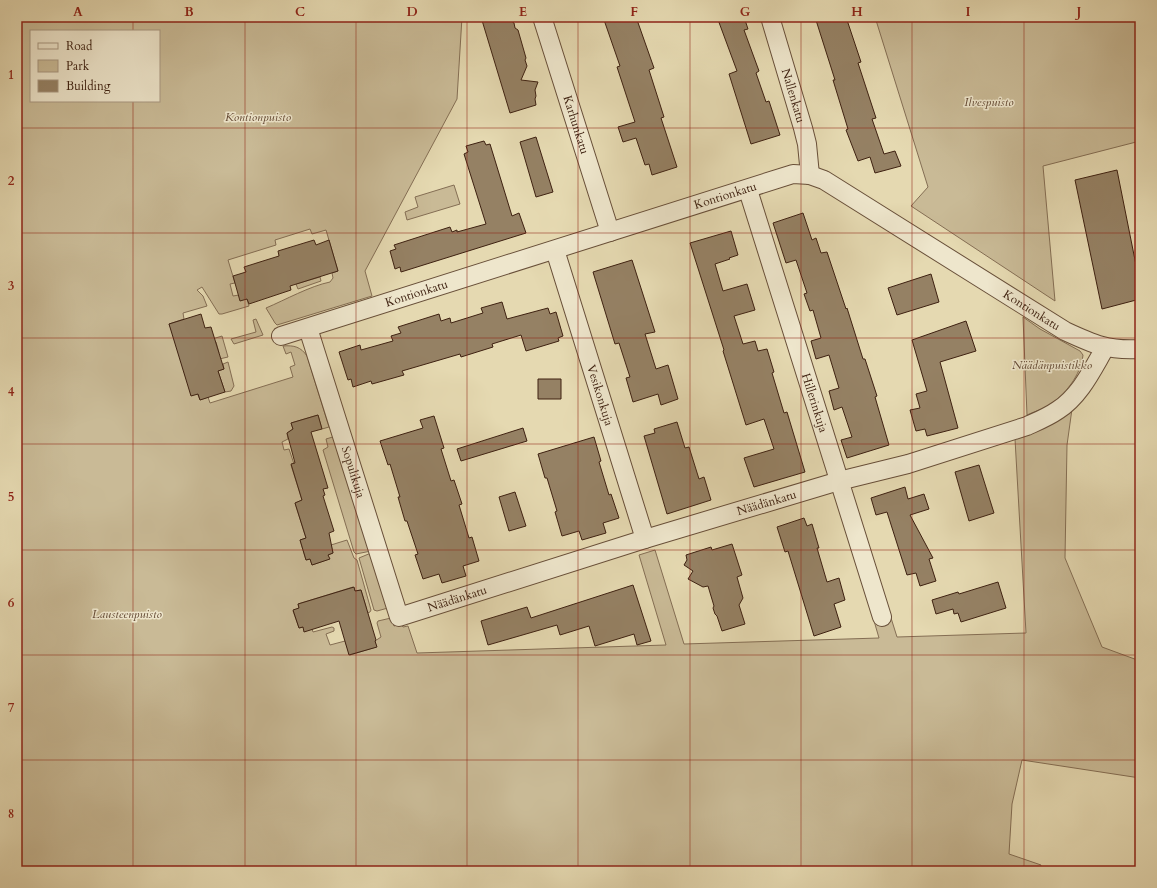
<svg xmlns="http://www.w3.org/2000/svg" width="1157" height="888" font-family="Cardo,serif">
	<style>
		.green { fill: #c9ba96; stroke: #846e54; fill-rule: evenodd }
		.building { fill: #958164; stroke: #3e2111 }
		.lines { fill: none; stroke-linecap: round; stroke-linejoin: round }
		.minor-casing { stroke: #684f39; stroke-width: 20 }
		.minor { stroke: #eee6cc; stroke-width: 18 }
		.grid { fill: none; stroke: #8f2418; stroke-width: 1; stroke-opacity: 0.55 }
		.labels { text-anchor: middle; stroke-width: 3; stroke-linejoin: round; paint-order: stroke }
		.street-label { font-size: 12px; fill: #3e2111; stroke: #eee6cc }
		.park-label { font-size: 12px; font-style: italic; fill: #614732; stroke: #eee6cc }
		.neatline { fill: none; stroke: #8f2418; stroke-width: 1.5 }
		.grid-label { font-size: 13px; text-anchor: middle; font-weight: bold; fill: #8f2418 }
	</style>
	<rect width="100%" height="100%" fill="#e5d9b1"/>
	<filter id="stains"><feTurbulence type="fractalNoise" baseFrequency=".005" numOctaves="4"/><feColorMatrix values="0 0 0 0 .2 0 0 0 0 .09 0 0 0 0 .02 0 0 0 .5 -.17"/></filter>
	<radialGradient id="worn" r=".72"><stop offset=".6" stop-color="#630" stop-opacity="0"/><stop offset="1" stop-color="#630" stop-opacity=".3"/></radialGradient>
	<path class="green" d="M17,17h445l-5,82 -92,172 7,25 -95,29 -2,-2 -9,-15c19,-8 44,-22 64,-26l3,-4 -1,-5 6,-2 -12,-41 -14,4 -2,-5 -35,11 1,5 -48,15 7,23 -5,1 3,12 6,-1 8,4 2,7 -27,8h-3l-17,-27 -5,3 6,6 4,10 -24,7 1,6 -15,5 31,76 8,-3 2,6 83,-26 -3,-10 5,-2 -4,-13 -5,2 -3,-8c11,-1 18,1 24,10l22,71 -7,2 -4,-14 -27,8 2,6 -6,4 1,6 -6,3 2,8 5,-1 5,15 -3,1 11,35 -7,3 11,35 -6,2 6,20 4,-1 2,6 17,-6 -1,-4 5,-2 -2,-8 16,-5 7,18 3,2 14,50 -1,2 -5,2 1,-7 -5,-17 -6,1 -2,-4 -55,17 1,4 -6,3 6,17 4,-1 9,2 1,3 19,-5 2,1v3l-8,3 4,11 15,-4 5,14 26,-8 -1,-6 6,-4 -4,-14 1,-2 13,-3 3,8 7,-2 2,3 5,-1 9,27 249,-8 -27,-90 16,-5 29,94 195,-6 -9,-31 16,-5 11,35 129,-4 -11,-194c20,-8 42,-13 57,-30l-5,36 -2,113 37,89 38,14v117l-118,-18 -10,44 -3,50 32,11 -2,6h-1022zM31,31h128v70h-128z
		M875,17h265v124l-97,25 12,135 -144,-95 17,-19z
		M454,185l6,19 -53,16 -2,-8 13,-5 -3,-10z
		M320,277l1,4 -23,8 -2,-5z
		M1023,317l17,12 40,22 3,4c-2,20 -18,40 -35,51 -7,4 -15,6 -21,9z
		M256,319l7,16 -29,9 -3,-5 25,-7 -3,-12z
		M222,336l6,21 -13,3 -2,-5 6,-2 -3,-11 -6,2 -1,-4z
		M228,362l6,24 -3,5 -6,1 -7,-21 6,-2 -1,-5z
		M336,436l35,115 -15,3 -2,-2 -31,-102 5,-3 -2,-8z
		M371,553l17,55 -11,3 -3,-1 -15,-52z"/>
	<path class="building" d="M481,17h28l1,3 4,3 1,5 3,2 8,28 -1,2 2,6 -6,14 17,2 -3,8 1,6 -1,3 1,6 -26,8z
		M603,17h33l18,51 -5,2 15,47 -3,1 16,49 -25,8 -3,-11 -4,1 -9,-27 -13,4 -5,-15 17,-5 -18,-55 3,-1z
		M717,17h27l4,12 -4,1 15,41 -3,2 10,29 3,-1 11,34 -29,9 -22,-70 8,-3z
		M815,17h31l15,45 -3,1 18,55 -4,1 12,35 11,-3 6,15 -26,7 -5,-16 -12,4 -12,-31 2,-1 -15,-49h2z
		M536,137l17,55 -17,5 -16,-55z
		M484,141l2,4 4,-1 22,72 7,-3 7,20 -125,39 -1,-5 -5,2 -5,-18 6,-2 -2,-4 56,-18 2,5 5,-2v2l29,-8 -22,-70 4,-2 -2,-6z
		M1117,170l23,115v14l-38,10 -27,-129z
		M803,213l9,27 4,-2 5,15 6,-1 19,57 1,-1 16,51h2l12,37 -2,1 14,48 -42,13 -6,-18 11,-3 -10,-30 -8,3 -5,-19 10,-3 -10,-33 -13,4 -5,-18 10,-3 -8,-28 -3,1 -6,-17 3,-1 -11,-33 -10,3 -13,-40z
		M731,231l7,24 -9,3 1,1 -15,5 8,27 24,-7 8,26 -21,6 9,28 12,-3 3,10 9,-2 7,23 -2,1 12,40 3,-1 18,60 -51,15 -10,-29 30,-9 -10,-30 -18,6 -23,-74 1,-1 -34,-107z
		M314,240l2,5 13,-5 9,31 -48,15 1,4 -42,14 -2,-5 -7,2 -7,-25 13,-4 -2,-5 35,-11 -1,-5z
		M632,260l23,72 -10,2 11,35 12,-4 10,34 -17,6 -3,-11 -25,8 -7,-24 4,-1 -11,-34 -4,1 -22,-72z
		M931,274l8,28 -42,13 -9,-27z
		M502,302l5,17 41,-11 2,6 6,-2 7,24 -5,2 1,3 -33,10 -5,-16 -29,9 1,3 -32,10 -1,-3 -58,17 2,4 -32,9 -1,-3 -18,6 -2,-8 -3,1 -9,-28 21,-7 1,5 32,-9 -2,-5 10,-3 -3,-6 41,-13 2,7 9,-3 1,5 32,-10 -2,-5z
		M201,314l4,14 6,-1 8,26 5,16 -6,2 7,21 -25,8 -2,-6 -7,2 -22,-72z
		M966,321l10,30 -36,11 18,66 -31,8 -2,-7 -9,2 -6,-21 10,-2 -4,-14 11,-3 -15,-51z
		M538,379h23v20h-23z
		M318,415l4,14 -11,3 17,56 -5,1 2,6 -2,1 11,35 -5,2 4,20 -5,2 2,4 -18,6 -2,-6 -4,1 -6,-20 6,-2 -11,-35 7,-3 -11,-36 4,-1 -8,-30 6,-4 -2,-6z
		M434,416l10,32 -3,1 10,32 3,-1 8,24 -3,1 10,33 3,-1 7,24 -16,5 3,10 -24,7 -3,-9 -16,5 -8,-24 3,-1 -11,-33h-2l-7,-24h2l-10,-33 -2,1 -8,-24 43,-13 -3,-8z
		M677,422l8,26 4,-1 10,32 5,-2 7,23 -44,14 -23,-78 11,-3 -1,-4z
		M523,428l4,13 -66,20 -4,-12z
		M594,437l7,24 -2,1 10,33 2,-1 8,24 -16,5 3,10 -24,7 -3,-9 -17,5 -7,-24 2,-1 -10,-33h-2l-7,-24z
		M979,465l15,48 -25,8 -14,-49z
		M905,487l3,12 16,-5 5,15 -19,6 23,43 -4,1 7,22 -16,5 -4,-13 -9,2 -20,-63 -11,3 -5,-17z
		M515,492l11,34 -17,5 -10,-34z
		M804,518l3,8 5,-2 7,24h-2l10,34 12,-4 6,22 -11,4 7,23 -27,9 -26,-85 -3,1 -8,-25z
		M732,544l10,31 -5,2 6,21 -4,7 6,19 -23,7 -5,-15 -2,-2 -2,-6 1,-2 -6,-20 -5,1 -15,-8 5,-8 -9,-6 3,-5 -1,-5 25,-8 1,3z
		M998,582l8,26 -45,14 -3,-9 -4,1 -1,-5 -17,5 -4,-14 26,-8 1,2z
		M633,585l18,56 -14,4 -3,-11 -39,12 -6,-20 -29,9 -3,-10 -69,20 -7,-24 46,-14 4,11z
		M354,587l1,4 6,-1 15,50 -1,1 2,6 -28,8 -10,-34 -35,11 -1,-5 -4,1 -6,-18 6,-2 -1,-4z"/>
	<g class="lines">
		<defs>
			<g id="minor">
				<path id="s1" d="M542,17l68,215"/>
				<path id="s2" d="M770,17l33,111 4,16 3,31"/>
				<path id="s3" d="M748,190l134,427"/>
				<path id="s4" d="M555,250l90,289"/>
				<path id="s5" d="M308,328l91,289 246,-78 194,-58 69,-17 119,-38c11,-5 21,-9 31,-16 22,-14 34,-40 47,-62"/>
				<path id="s6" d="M281,336l512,-162 17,1 14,5 241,151c28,13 43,20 75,18"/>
			</g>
		</defs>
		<use href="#minor" class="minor-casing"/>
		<use href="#minor" class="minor"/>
	</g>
	<path class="grid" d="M133,17v14M245,17v854M356,17v854M467,17v854M578,17v854M690,17v854M801,17v854M912,17v854M1024,17v854M133,101v770M17,128h1123M17,233h1123M17,338h1123M17,444h1123M17,550h1123M17,655h1123M17,760h1123"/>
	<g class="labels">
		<g class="street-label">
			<text dy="4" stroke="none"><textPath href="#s2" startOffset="82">Nallenkatu</textPath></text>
			<text dy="4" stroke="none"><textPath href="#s1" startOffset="113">Karhunkatu</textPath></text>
			<text dy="4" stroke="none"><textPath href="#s6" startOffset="466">Kontionkatu</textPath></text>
			<text dy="4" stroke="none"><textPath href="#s6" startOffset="142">Kontionkatu</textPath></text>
			<text dy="4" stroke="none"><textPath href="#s6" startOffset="814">Kontionkatu</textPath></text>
			<text dy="4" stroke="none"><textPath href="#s4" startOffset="152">Vesikonkuja</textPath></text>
			<text dy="4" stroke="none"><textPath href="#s3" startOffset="223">Hillerinkuja</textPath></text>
			<text dy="4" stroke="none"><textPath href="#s5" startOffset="151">Sopulikuja</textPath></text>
			<text dy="4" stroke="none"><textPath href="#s5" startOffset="688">Näädänkatu</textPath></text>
			<text dy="4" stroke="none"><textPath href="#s5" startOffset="364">Näädänkatu</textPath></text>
		</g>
		<g class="park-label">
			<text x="989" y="106">Ilvespuisto</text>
			<text x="258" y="121">Kontionpuisto</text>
			<text x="1052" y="369">Näädänpuistikko</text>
			<text x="127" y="618">Lausteenpuisto</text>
		</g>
	</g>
	<rect width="1157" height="888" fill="none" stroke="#e5d9b1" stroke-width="44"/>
	<rect x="30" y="30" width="130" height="72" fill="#eee6cc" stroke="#a89781"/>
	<rect x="38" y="43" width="20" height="6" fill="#eee6cc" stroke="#a89781"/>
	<text x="66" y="50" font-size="12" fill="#3e2111">Road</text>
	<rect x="38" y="60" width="20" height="12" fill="#c9ba96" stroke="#a89781"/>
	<text x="66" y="70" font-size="12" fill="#3e2111">Park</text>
	<rect x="38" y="80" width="20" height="12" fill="#958164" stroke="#a89781"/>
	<text x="66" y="90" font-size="12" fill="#3e2111">Building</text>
	<rect x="22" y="22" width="1113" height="844" class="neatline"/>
	<g class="grid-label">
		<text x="78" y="16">A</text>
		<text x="189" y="16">B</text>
		<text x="300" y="16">C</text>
		<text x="412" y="16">D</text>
		<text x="523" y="16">E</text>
		<text x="634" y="16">F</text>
		<text x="745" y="16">G</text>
		<text x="857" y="16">H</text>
		<text x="968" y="16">I</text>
		<text x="1079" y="16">J</text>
		<text x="11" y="79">1</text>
		<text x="11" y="185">2</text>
		<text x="11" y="290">3</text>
		<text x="11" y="396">4</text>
		<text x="11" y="501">5</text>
		<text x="11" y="607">6</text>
		<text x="11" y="712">7</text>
		<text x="11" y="818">8</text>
	</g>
	<rect width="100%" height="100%" filter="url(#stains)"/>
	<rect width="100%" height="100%" fill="url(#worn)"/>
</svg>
